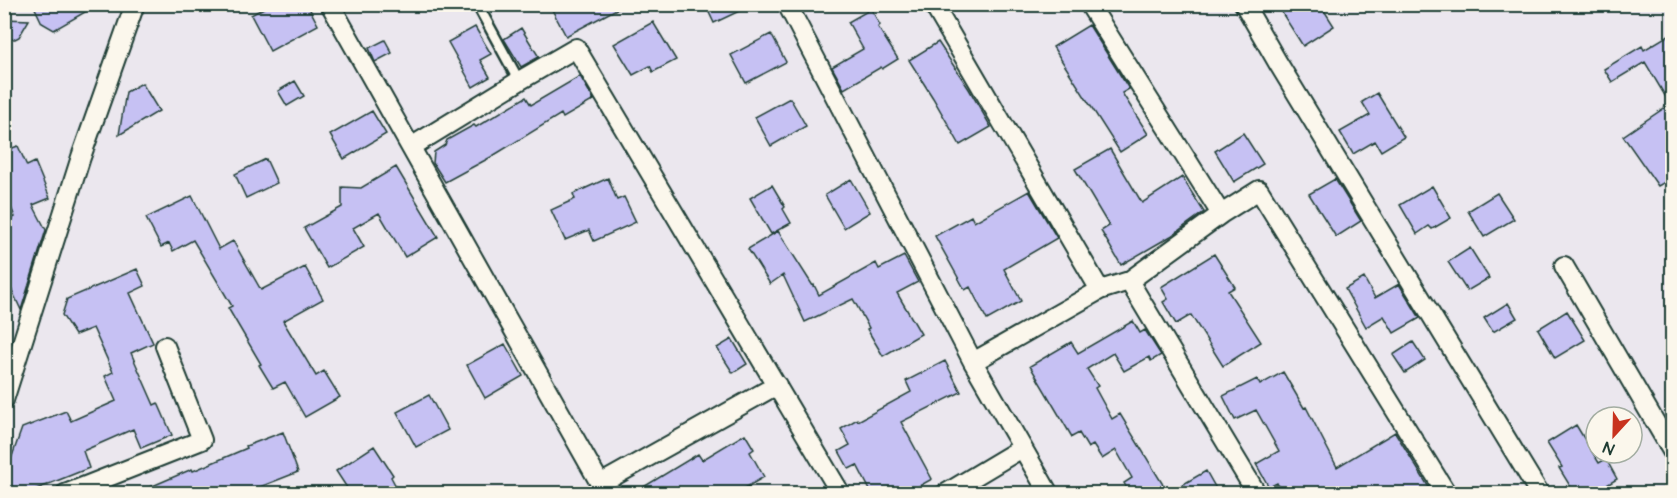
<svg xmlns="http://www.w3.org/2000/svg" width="1677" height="498" font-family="'Architects Daughter',sans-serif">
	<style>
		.building { fill: #c6c1f3; stroke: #1f3d34; stroke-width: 1.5 }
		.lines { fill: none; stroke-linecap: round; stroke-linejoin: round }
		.lane-casing { stroke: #1f3d34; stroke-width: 14 }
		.street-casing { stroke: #1f3d34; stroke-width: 22 }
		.lane { stroke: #fbf7ec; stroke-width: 9 }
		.street { stroke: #fbf7ec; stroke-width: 18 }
	</style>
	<rect width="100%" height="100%" fill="#ebe7ee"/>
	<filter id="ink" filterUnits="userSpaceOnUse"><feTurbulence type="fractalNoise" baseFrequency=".0167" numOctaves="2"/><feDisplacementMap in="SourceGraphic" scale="12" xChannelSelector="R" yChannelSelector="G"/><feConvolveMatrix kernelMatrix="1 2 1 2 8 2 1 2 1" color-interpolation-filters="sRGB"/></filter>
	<g filter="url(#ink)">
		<path class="building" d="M33,4h66l-45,26 -12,-7z
			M271,4h36l11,21 -48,26 -19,-36z
			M549,4h77l-60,32z
			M705,4h49l-40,19z
			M1295,4h25l14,22 -31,20 -21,-33z
			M871,9l9,16 -2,2 20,32 -16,10 -1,-2 -37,22 -12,-22 31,-18 -15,-27z
			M4,19l25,1 -10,17 -4,2h-11z
			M653,22l23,38 -23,12 -3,-6 -17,9 -19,-31z
			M1089,25l40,64 -7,4 26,41 -28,18 -67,-105z
			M475,27l16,27 -11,6 10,17 -17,10 -25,-45z
			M521,28l18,29 -18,10 -17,-28z
			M1672,33v145l-14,8 -35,-50 47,-32 -25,-42 -33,20 -8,-13 38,-23 2,4z
			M771,34l15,28 -40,21 -15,-28z
			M385,40l7,13 -17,9 -6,-14z
			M938,42l31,47 22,38 -31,18 -27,-47 -24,-38z
			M580,76l14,24 -31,18 -2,-4 -70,43 -46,25 -12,-19 1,-11 11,-7 2,-5 27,-15 2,2 50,-30 5,8z
			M295,81l9,15 -17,10 -9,-15z
			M142,83l17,28 -40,24 7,-43z
			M1377,93l27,44 -23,14 -6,-10 -22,13 -13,-22 30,-17 -8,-13z
			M790,98l16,28 -35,20 -16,-29z
			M372,111l14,23 -42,25 -14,-24z
			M1243,133l20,31 -29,18 -19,-31z
			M18,146l9,20 8,-4 15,36 -17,7 13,25 -25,80 -17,-37v-52l11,-4 -11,-27v-39z
			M1110,149l32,54 40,-26 22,35 -33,24 -50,29 -20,-34 8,-5 -34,-57z
			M266,159l11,24 -31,15 -11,-24z
			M396,167l42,70 -33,20 -26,-44 -26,15 11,19 -37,21 -23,-40 38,-21v-20l19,1z
			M608,178l9,22 7,-3 12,25 -42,19 -5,-11 -24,10 -14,-30 24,-11 -2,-5z
			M851,179l19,33 -26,16 -19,-33z
			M1335,179l26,42 -25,16 -27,-43z
			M772,185l13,22 -2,2 8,14 -20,11 -21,-36z
			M1432,186l19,32 -19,11 -3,-3 -12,8 -17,-29z
			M1029,191l28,47 -53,31 17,32 -34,19 -17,-33 -5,3 -30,-54 36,-20 3,6z
			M1497,193l17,26 -30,18 -16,-26z
			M192,196l27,53 14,-8 28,49 44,-23 18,32 -40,22 33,55 8,-5 16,26 -35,20 -20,-35 -12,6 -14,-23 2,-1 -33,-56 4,-2 -39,-66 -20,11 -4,-8 -8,4 -15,-29z
			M778,231l35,55 1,-1 5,10 57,-32 3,6 25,-13 14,26 -21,11 24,41 -38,22 -16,-27 2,-1 -16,-29 -48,23 -22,-47 -13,9 -22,-35z
			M1470,248l19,30 -22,13 -19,-29z
			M1214,254l21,33 -7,4 33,51 -38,24 -32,-51 -15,9 -13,-22 5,-3 -7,-12z
			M137,269l8,17 -15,7 23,50 -22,10 23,52 4,-2 14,32 -31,13 -8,-19 -50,22 6,17 -65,26h-20v-15l18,-51 44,-17 5,10 45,-20 -11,-25 8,-4 -20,-44 -18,7 -13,-20 5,-16z
			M1364,278l11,20 24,-14 21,34 -26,15 -10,-17 -18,11 -21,-38z
			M1508,303l9,15 -24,14 -9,-14z
			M1567,311l18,29 -30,18 -17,-29z
			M1133,321l7,12 5,-3 16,25 -10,6 -2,-4 -25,14 -11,-18 -26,16 11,17 -3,2 17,31 8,-5 48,79 38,-22 13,23h-89l-6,-11 8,-5 -16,-28 -14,9 -9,-14 -5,3 -9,-15 -7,4 -42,-71 41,-24 7,11z
			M732,339l15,25 -14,9 -16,-25z
			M1413,342l12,18 -20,13 -12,-18z
			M505,344l18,32 -38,22 -18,-33z
			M945,361l16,31 -60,30 31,57 -27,15h-33l-15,-29 -8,4 -10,-18 11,-6 -9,-16 16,-10 1,2 53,-29 -5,-11z
			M1283,372l21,36 2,-1 31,60 58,-35 38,62h-150l-6,-11 -8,4 -13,-23 23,-13 -23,-41 -21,10 -12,-24 34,-17 3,6z
			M429,395l19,35 -32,17 -19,-35z
			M1576,425l23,38 7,-4 11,20 -25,15h-17l-16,-26 3,-1 -15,-24z
			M283,432l15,40 -56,22h-108l58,-25 1,2 54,-23 -1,-2z
			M745,434l9,15 -4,3 14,25 -29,17h-103l66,-40 4,6z
			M374,446l19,29 -2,2 9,17h-49l-15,-23z"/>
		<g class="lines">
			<defs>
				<path id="lane" d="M477,4l42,77"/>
				<path id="street" d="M330,4l276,490
					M787,4l186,358 76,132
					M933,4l167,286
					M1089,4l132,210
					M1244,4l34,59 262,431
					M411,147l108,-66 57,-33 265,446
					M1564,266l108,185
					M1129,281l128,213
					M973,362l127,-72 29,-9 92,-67 38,-24 188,304
					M4,400l77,-243 54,-153
					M600,484l177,-99
					M65,494l137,-54 -37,-94
					M945,494l77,-46"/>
			</defs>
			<use href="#lane" class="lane-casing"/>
			<use href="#street" class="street-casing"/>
			<use href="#lane" class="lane"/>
			<use href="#street" class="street"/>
		</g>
	</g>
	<rect width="1677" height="498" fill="none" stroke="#fbf7ec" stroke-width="24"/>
	<rect x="12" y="12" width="1653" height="474" fill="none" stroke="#1f3d34" stroke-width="2" filter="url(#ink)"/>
	<g transform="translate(1614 435) rotate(202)"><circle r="28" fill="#fbf7ec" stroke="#a3ada2" stroke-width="1.5"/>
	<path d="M0-4.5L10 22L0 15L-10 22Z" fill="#c8321e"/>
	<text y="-9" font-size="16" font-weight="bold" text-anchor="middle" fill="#1f3d34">N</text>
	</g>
</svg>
